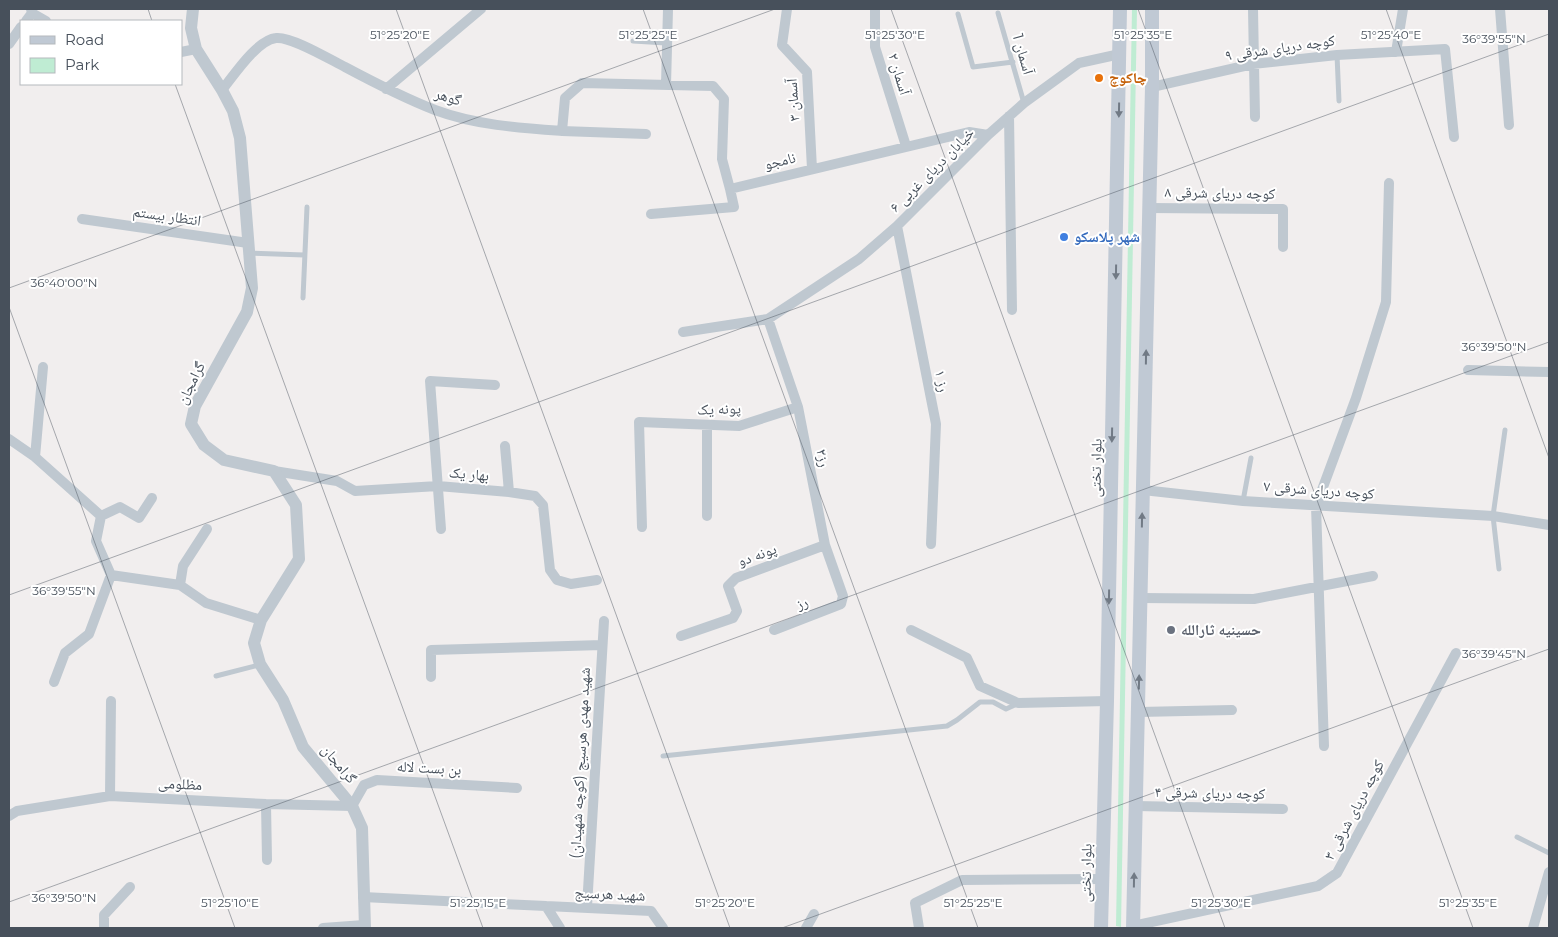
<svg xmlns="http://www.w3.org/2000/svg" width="1558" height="937" font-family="Montserrat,'Noto Naskh Arabic',sans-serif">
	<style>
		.green { fill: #bfecd3 }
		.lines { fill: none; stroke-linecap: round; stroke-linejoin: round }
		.service { stroke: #bfc8d0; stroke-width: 5 }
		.minor { stroke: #bfc8d0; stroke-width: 10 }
		.tertiary { stroke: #bfc8d0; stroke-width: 12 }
		.secondary { stroke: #c0c9d4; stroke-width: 14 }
		.oneway { fill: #717a85 }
		.ticks { fill: none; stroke: #47505b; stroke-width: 1; stroke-opacity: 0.45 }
		.food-dot { fill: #e8710a; stroke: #fff; stroke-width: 2 }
		.shop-dot { fill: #3f7fe0; stroke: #fff; stroke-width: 2 }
		.worship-dot { fill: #6b7280; stroke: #fff; stroke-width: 2 }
		.labels { text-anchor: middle; stroke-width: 4; stroke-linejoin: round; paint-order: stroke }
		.street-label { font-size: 15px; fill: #47505b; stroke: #fff }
		.food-label { font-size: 15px; font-weight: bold; fill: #c56008; stroke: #fff; text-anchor: start }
		.shop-label { font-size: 15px; font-weight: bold; fill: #366cbe; stroke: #fff; text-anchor: start }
		.worship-label { font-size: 15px; font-weight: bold; fill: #5b616d; stroke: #fff; text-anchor: start }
		.ticks-label { font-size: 12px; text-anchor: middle; fill: #47505b; stroke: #fff; stroke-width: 4; stroke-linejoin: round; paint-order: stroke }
	</style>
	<rect width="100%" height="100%" fill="#f1eeee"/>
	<path class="green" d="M1132,9h5l-16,918 -5,-1z"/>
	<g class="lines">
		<path class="service" d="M998,13l26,90
			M958,14l15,53 40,-5
			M633,41l33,2
			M1337,55l2,46
			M250,253l54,2
			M303,298l4,-91
			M1243,501l8,-43
			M1499,569l-6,-53 12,-86
			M216,676l43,-11
			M663,756l284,-30 10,-6 23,-18h13l13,7 11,-5
			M1517,837l32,16"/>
		<path class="minor" d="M31,9l1,4 14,8
			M787,9l-5,36 25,27 5,97
			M875,9v38l31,99
			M1253,9l2,108
			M1500,9l9,116
			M26,21l6,-8
			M9,44l12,-17
			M181,52l15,-3
			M1396,52l7,-43
			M666,85l2,-76
			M1152,87l101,-23 84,-9 108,-6 9,88
			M386,89l95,-80
			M222,90c12,-15 35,-50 54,-52 15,-2 55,22 69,29 30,16 59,31 90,43 40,15 85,18 127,21l3,-33 17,-15 131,3 11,13 -2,60 8,30 239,-57 19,3
			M1009,116l3,194
			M562,131l84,3
			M1149,208l134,1v38
			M651,214l83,-7 -4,-18
			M82,219l166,24
			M897,226l39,198 -5,120
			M768,319l30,88 27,138 18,51 -2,8 -67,26
			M683,332l85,-13 91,-60 38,-33 91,-91 36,-32 55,-40 41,-9
			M1468,370l81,2
			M9,439l26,18 66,59 -5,25 15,34 -22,59 -24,19 -11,29
			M505,446l4,46
			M35,457l8,-90
			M274,471l63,10 18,10 83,-5 71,6 26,4 8,9 7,65 7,10 14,4 26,-4
			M1143,490l100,11 250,15 56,9
			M101,516l19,-9 19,11 13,-20
			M707,516v-90
			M642,527l-3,-105 100,4 59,-19
			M441,529l-11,-148 65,4
			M111,575l69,10 26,18 55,17
			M180,585l3,-19 24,-37
			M1141,598l113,1 119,-23
			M911,630l56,28 13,28 38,17 89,-2
			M681,636l52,-18 4,-7 -9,-25 8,-8 89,-33
			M431,677v-27l171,-5
			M1139,712l93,-2
			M1324,746l-8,-240 40,-108 30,-96 3,-119
			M110,796l1,-95
			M266,804l1,56
			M1136,806l147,3
			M9,816l8,-5 93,-15 156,8 86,2 12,-21 13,-5 140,8
			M363,897l183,9 14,22
			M546,906l105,5 12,17
			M587,907l17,-286
			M1133,926l185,-40 19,-13 119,-220
			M104,928v-13l26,-28
			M323,928l41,-3
			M806,928l8,-14
			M919,928l-4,-25 47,-23 140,-1
			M1533,928l16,-56"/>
		<path class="tertiary" d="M193,9l-2,19 5,21 26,41 11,21 7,27 12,150 -5,24 -52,94 -4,18 13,21 20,15 50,11 22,34 3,54 -38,61 -7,23 6,21 23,36 20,47 49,59 10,22 3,100"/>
		<path class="secondary" d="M1101,928l6,-227 13,-692
			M1133,928l19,-841v-78"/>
	</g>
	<defs><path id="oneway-solid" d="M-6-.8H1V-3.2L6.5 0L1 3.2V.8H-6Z" transform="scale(1.25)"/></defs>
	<g class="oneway">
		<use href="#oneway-solid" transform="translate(1119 110) rotate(91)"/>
		<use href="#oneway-solid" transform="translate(1116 272) rotate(91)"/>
		<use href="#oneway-solid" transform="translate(1146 357) rotate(-89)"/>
		<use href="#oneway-solid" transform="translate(1112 435) rotate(91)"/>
		<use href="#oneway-solid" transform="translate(1142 520) rotate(-89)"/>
		<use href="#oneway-solid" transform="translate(1109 597) rotate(91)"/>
		<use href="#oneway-solid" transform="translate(1139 682) rotate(-89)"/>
		<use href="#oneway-solid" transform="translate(1134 880) rotate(-89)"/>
	</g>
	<path class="ticks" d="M148,9l4,12M396,9l334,919M643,9l335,919M891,9l334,919M1138,9l335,919M1386,9l163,449M175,84l308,844M9,288l766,-279M9,307l226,621M9,595l1540,-561M9,902l1540,-560M782,928l767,-279"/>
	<circle class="food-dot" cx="1099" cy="78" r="5"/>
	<circle class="shop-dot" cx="1064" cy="237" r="5"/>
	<circle class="worship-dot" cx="1171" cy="630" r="5"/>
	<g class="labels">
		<g class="street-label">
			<text transform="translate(1280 48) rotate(-8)" y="5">کوچه دریای شرقی ۹</text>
			<text transform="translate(1023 54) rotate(74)" y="5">آسمان 1</text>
			<text transform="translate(899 74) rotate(73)" y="5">آسمان ۲</text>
			<text transform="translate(448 97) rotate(17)" y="5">گوهر</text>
			<text transform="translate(793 100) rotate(-94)" y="5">آسمان ۳</text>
			<text transform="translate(780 161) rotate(-14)" y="5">نامجو</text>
			<text transform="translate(932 170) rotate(-45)" y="5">خیابان دریای غربی ۶</text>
			<text transform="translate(1220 193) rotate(1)" y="5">کوچه دریای شرقی ۸</text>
			<text transform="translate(167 216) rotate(8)" y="5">انتظار بیستم</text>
			<text transform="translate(942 381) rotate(79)" y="5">رز ۱</text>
			<text transform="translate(191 383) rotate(-64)" y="5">گرامجان</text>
			<text transform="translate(719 409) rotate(-2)" y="5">پونه یک</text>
			<text transform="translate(823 458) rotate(79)" y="5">رز۲</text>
			<text transform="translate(1096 468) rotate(-89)" y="5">بلوار تختی</text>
			<text transform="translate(469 474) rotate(5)" y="5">بهار یک</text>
			<text transform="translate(1319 490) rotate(4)" y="5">کوچه دریای شرقی ۷</text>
			<text transform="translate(757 555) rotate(-20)" y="5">پونه دو</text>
			<text transform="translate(802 603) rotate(-21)" y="5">رز</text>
			<text transform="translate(580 763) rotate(-87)" y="5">شهید مهدی هرسیج (کوچه شهیدان)</text>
			<text transform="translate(339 764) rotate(50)" y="5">گرامجان</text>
			<text transform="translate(429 768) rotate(3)" y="5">بن بست لاله</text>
			<text transform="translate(180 784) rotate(3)" y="5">مظلومی</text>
			<text transform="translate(1210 793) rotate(1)" y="5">کوچه دریای شرقی ۴</text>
			<text transform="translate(1354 810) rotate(-62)" y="5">کوچه دریای شرقی ۳</text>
			<text transform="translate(1086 873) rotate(-89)" y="5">بلوار تختی</text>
			<text transform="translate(610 894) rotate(3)" y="5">شهید هرسیج</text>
		</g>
		<g class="food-label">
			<text x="1109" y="83">چاکوچ</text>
		</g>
		<g class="shop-label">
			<text x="1074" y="242">شهر پلاسکو</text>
		</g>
		<g class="worship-label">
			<text x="1181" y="635">حسینیه ثارالله</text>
		</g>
	</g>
	<g class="ticks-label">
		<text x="400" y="39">51°25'20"E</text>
		<text x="648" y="39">51°25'25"E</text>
		<text x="1143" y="39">51°25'35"E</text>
		<text x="895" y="39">51°25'30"E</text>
		<text x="1391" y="39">51°25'40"E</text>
		<text x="1494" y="43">36°39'55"N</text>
		<text x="64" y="287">36°40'00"N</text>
		<text x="1494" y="351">36°39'50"N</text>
		<text x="64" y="595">36°39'55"N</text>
		<text x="1494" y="658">36°39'45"N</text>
		<text x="64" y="902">36°39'50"N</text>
		<text x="230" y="907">51°25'10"E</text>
		<text x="478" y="907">51°25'15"E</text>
		<text x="725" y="907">51°25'20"E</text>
		<text x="973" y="907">51°25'25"E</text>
		<text x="1221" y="907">51°25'30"E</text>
		<text x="1468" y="907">51°25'35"E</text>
	</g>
	<rect width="1558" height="937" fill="none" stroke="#47505b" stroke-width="20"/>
	<rect x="20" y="20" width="162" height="65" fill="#ffffff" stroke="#b5b9bd"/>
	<rect x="30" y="36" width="25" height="8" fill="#c0c9d4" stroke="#b5b9bd"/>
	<text x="65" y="45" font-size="15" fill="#47505b">Road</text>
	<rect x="30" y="58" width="25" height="15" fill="#bfecd3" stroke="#b5b9bd"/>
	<text x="65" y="70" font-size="15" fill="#47505b">Park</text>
</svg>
